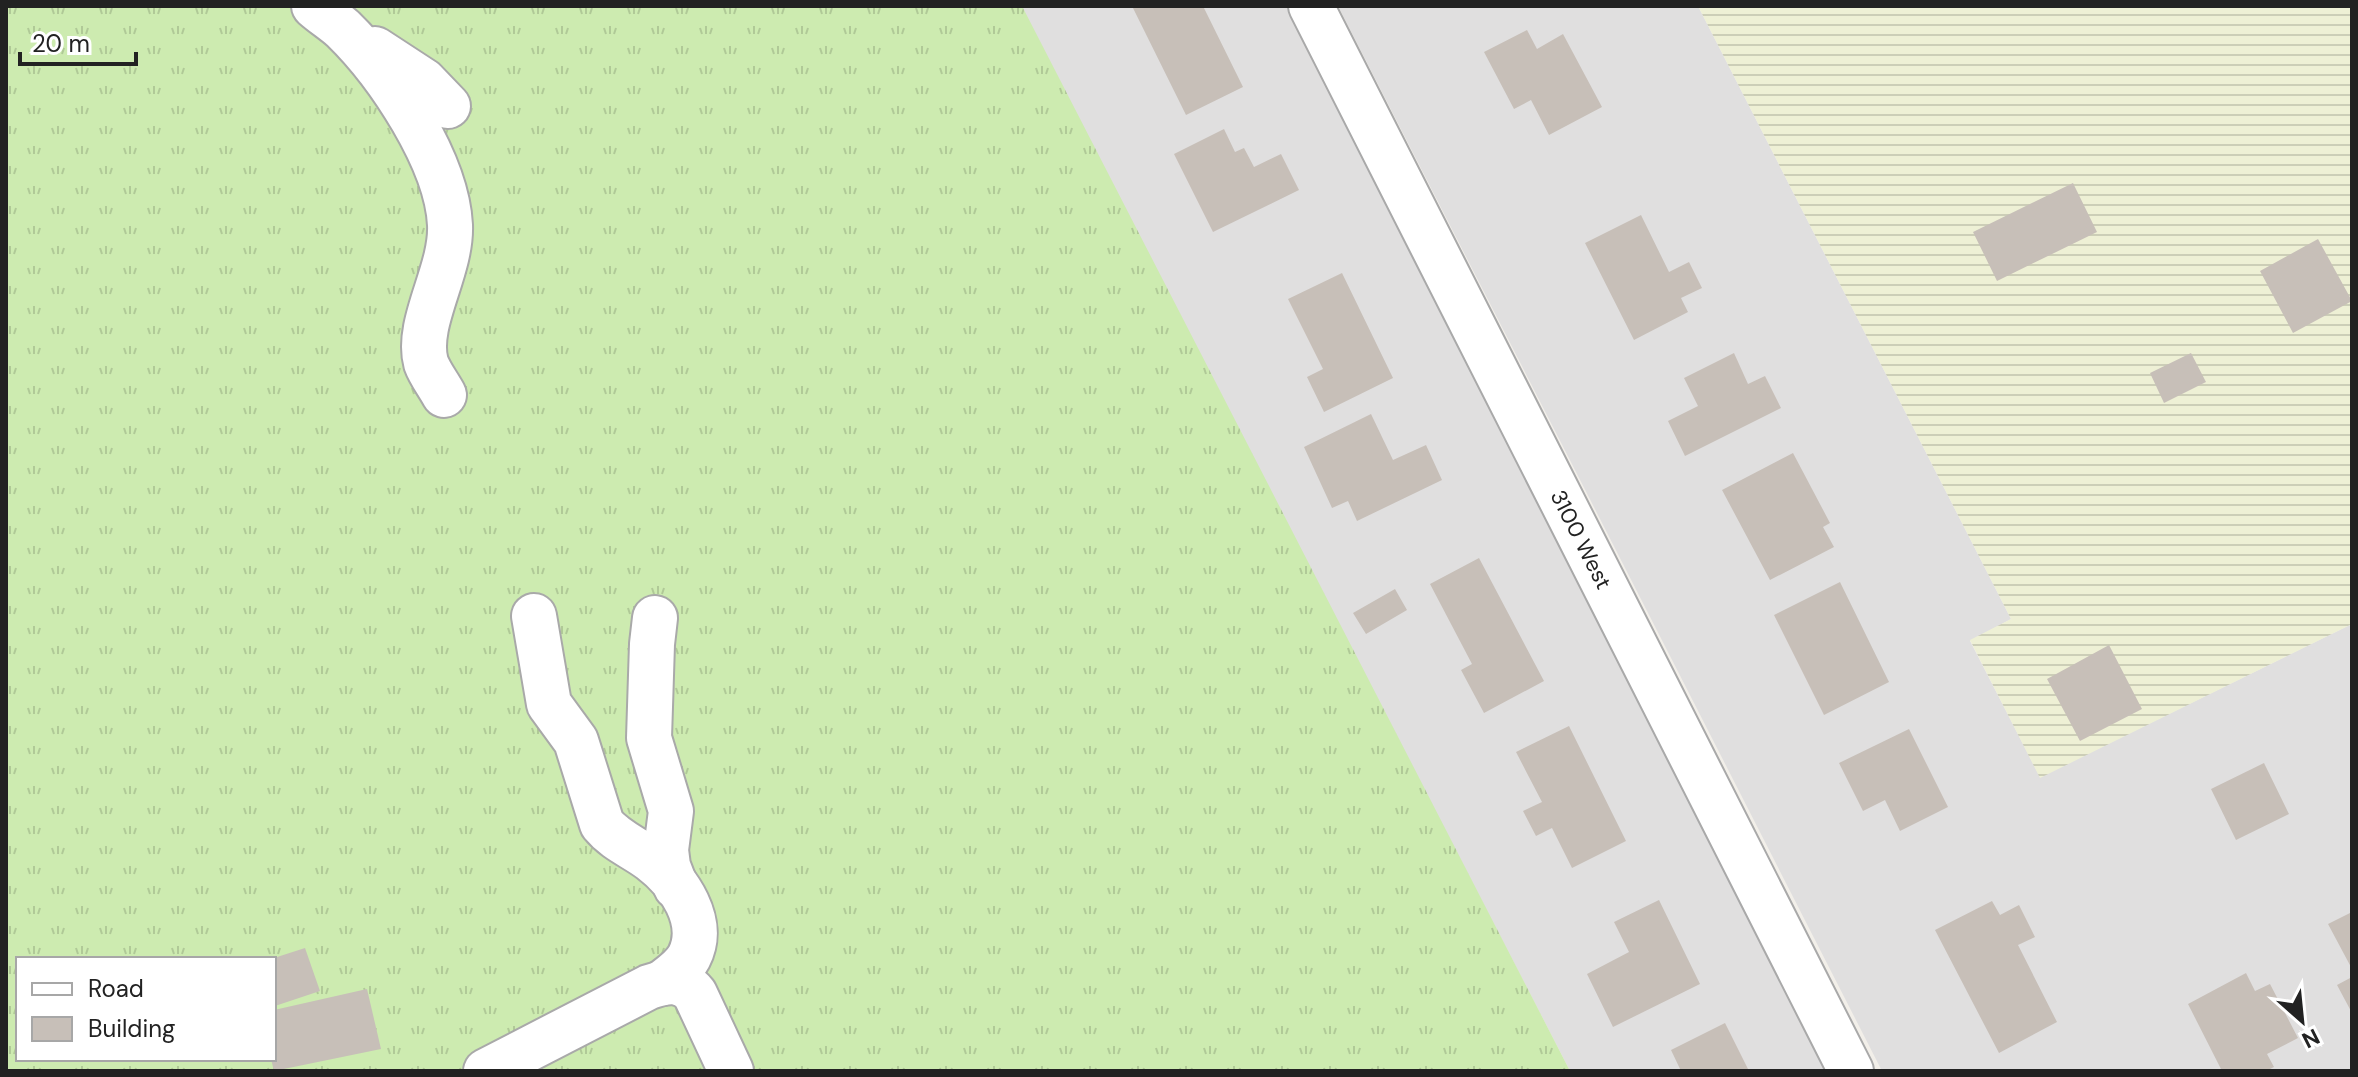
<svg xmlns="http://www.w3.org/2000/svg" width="2358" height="1077" font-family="'DM Sans',sans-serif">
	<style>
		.residential { fill: #e0dfdf }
		.farmland { fill: url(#farmland-rules) }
		.grass { fill: url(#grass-tufts); fill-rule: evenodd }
		.building { fill: #c7bfb8 }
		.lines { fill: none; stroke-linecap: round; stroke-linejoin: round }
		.minor-casing { stroke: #a9a9a9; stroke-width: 48 }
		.minor { stroke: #fff; stroke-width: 44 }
		.labels { text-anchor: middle; stroke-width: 8; stroke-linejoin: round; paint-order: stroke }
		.street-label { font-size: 22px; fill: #222; stroke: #fff }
	</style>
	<defs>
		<pattern id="farmland-rules" width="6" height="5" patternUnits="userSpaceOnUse" patternTransform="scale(2)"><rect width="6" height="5" fill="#eef0d5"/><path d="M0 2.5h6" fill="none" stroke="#ccceb7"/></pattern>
		<pattern id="grass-tufts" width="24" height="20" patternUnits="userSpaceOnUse" patternTransform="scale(2)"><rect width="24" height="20" fill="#cdebb0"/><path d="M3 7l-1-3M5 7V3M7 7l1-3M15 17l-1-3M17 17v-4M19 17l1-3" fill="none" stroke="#b0c997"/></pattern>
	</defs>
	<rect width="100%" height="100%" fill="#f2efe9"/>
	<path class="residential" d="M1019,6h275l544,1065h-268z
		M1338,6h360l313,613 -41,22 70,136 312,-153v447h-470z"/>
	<path class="farmland" d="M1698,6h654v618l-312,154 -70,-138 41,-21z"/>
	<path class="grass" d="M6,6h1016l548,1065h-1564zM18,959h256v100h-256z"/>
	<path class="building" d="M1132,6h71l40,81 -57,28z
		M1527,30l10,19 26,-15 39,73 -53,28 -18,-35 -17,9 -30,-57z
		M1224,129l11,23 9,-4 10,19 27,-13 18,36 -86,42 -39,-78z
		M2073,183l24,49 -100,49 -24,-49z
		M1641,215l28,57 20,-10 13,26 -21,10 7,14 -54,28 -49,-97z
		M2318,239l34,62 -59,32 -33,-62z
		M1342,273l51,105 -69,34 -17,-35 16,-8 -35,-70z
		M1734,353l14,31 17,-8 16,32 -96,48 -17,-35 30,-15 -14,-28z
		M2191,353l15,29 -42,21 -14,-30z
		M1371,414l22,46 33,-15 16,35 -85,41 -9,-20 -16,7 -28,-61z
		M1793,453l37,70 -7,4 11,20 -64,33 -48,-90z
		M1479,558l65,123 -60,32 -23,-43 11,-6 -42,-80z
		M1840,582l49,100 -65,33 -50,-100z
		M1395,589l12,21 -41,24 -13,-21z
		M2109,645l33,64 -62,32 -33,-62z
		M1569,726l57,115 -54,27 -20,-40 -16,8 -13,-25 19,-9 -26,-50z
		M1909,729l39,78 -48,24 -15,-31 -22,11 -24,-48z
		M2264,763l25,51 -53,26 -25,-51z
		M1659,900l41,84 -87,43 -26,-53 42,-22 -15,-30z
		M1992,901l8,14 19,-10 16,32 -17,8 39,77 -58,31 -64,-123z
		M2352,912v57l-24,-45z
		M305,948l15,43 -45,15 -1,-48z
		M2246,973l9,18 15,-7 28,54 -31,16 7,13 -8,4h-44l-34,-67z
		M2352,977v36l-15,-28z
		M367,989l14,60 -107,22 -3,-12h3v-49z
		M1725,1023l24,48h-68l-10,-21z"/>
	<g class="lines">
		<defs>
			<g id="minor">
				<path d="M314,6c9,8 20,15 29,23 45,44 104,132 107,196 2,46 -35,98 -24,138 4,11 12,21 18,32"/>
				<path id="s1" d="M1311,6l540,1065"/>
				<path d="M375,49l49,32 24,25"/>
				<path d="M534,616l15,88 27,37 26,83c14,17 32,23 49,36 28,21 56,62 38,97 -6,11 -17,18 -27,26"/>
				<path d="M655,618l-3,26 -3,94 22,73 -5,39 2,16 8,21"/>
				<path d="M486,1071l163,-84c17,-6 33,-9 46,7l36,77"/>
			</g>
		</defs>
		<use href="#minor" class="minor-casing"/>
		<use href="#minor" class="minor"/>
	</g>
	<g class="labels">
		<g class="street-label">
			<text dy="8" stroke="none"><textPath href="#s1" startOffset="598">3100 West</textPath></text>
		</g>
	</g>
	<rect width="2358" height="1077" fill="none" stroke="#222222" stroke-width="16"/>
	<rect x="16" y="957" width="260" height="104" fill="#ffffff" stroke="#a7a7a7" stroke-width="2"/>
	<rect x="32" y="983" width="40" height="12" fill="#ffffff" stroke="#a7a7a7" stroke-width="2"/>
	<text x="88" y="997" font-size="24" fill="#222222">Road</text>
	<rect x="32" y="1017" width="40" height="24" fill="#c7bfb8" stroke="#a7a7a7" stroke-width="2"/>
	<text x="88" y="1037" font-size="24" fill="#222222">Building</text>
	<g transform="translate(2302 1021) rotate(153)" stroke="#ffffff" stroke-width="6" paint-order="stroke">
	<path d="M0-6L14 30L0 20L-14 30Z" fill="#222222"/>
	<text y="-12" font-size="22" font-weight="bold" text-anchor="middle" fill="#222222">N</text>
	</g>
	<path d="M20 52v12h116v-12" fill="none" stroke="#222222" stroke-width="4"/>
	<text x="32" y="52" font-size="24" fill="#222222" stroke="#ffffff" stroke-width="6" paint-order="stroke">20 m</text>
</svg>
